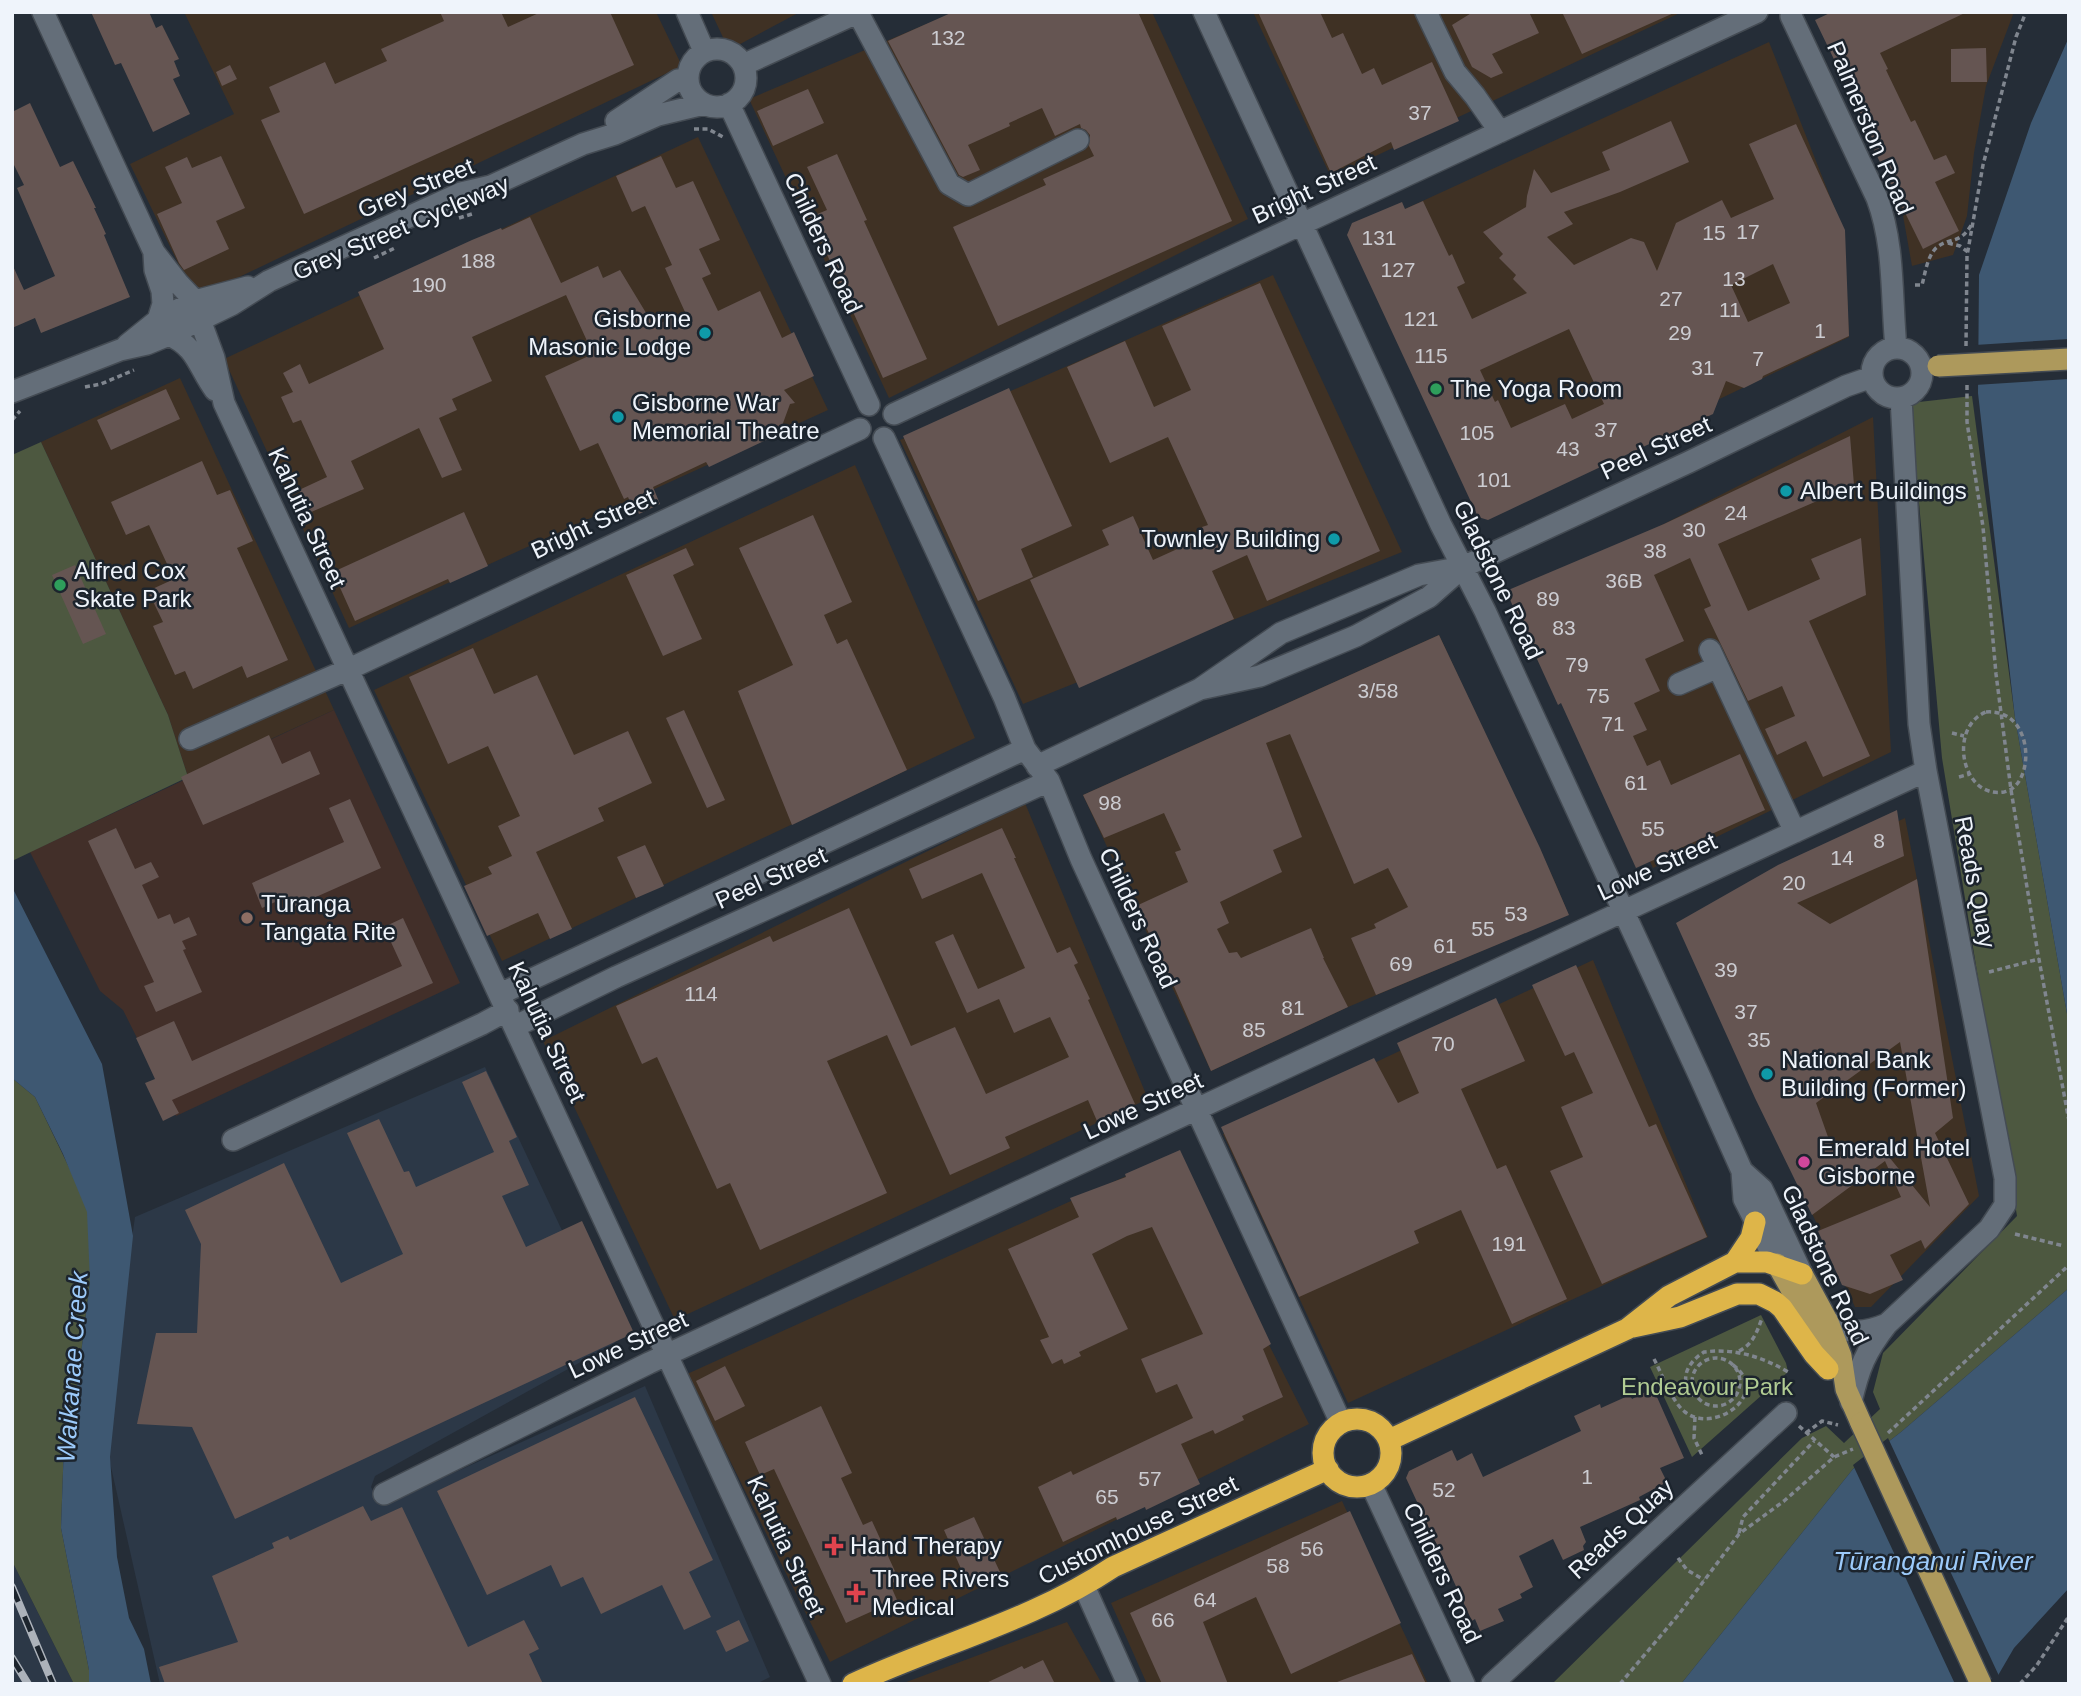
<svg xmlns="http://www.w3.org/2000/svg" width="2081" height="1696" font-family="Arial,sans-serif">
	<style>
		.commercial { fill: #3f3124 }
		.built { fill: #2c3847 }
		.education { fill: #422f29 }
		.green { fill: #4d5840 }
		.water { fill: #3e5872 }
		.pier { fill: #252d37 }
		.building { fill: #655552; fill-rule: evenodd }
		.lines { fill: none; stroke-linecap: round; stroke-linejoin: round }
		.minor-casing { stroke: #444b53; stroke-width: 24 }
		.major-casing { stroke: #444b53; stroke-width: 24 }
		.highway-casing { stroke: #444b53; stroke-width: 24 }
		.path { stroke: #80868f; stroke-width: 3.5; stroke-dasharray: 5 3.5; stroke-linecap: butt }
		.minor { stroke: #646e79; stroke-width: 21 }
		.major { stroke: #ad995c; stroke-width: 21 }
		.highway { stroke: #deb549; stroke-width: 21 }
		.rail-casing { stroke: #acb2ba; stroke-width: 8 }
		.rail { stroke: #1c242d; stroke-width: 5; stroke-dasharray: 16; stroke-linecap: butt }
		.major-bridge-casing { stroke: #444b53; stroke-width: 24; stroke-linecap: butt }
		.major-bridge { stroke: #ad995c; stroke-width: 21 }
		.culture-dot { fill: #0f9aa8; stroke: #1c242d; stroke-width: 2.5 }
		.leisure-dot { fill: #2e9e5b; stroke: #1c242d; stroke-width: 2.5 }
		.education-dot { fill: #8d6e63; stroke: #1c242d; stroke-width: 2.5 }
		.hotel-dot { fill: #d1479c; stroke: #1c242d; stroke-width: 2.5 }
		.health-dot { fill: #e0444e; stroke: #1c242d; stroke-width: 2.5 }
		.labels { text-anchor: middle; stroke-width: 5; stroke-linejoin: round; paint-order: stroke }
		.number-label { font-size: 21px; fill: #ccccd1 }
		.street-label { font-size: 24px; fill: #eff4fb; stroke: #1c242d }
		.poi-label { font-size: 24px; fill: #eff4fb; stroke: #1c242d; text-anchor: start }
		.park-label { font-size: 24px; fill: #b1cc93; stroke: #1c242d }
		.water-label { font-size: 26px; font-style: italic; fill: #9ccafa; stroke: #1c242d }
	</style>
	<rect width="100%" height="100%" fill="#252d37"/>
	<path class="commercial" d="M184,12h472l26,54 -487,232 -65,-134 104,-50z
		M711,12h89l-71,38z
		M955,12h197l96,207 -359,179 -140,-299z
		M1253,12h429l-351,165z
		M1832,12h182l-28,74 -12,67 -7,63 -14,39 -41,11 -10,-56 -76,-195z
		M1769,42l75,190 5,105 -361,173 -131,-279z
		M698,137l130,273 -479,218 -125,-269z
		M1273,275l129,277 -379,152 -123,-264z
		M180,378l154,332 -146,67 -20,-62 -127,-273z
		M1873,417l18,335 -238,116 -126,-274z
		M855,465l120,273 -473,223 -128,-271z
		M1439,635l115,245 13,31 -2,5 -217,91 -137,64 -128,-276z
		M1025,803l123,296 -473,221 -132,-279z
		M1905,818l74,378 -108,111h-16l-176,-383z
		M1593,960l115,277 -360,166 -125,-269z
		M1173,1155l136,269 -479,238 -143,-288z
		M1342,1501l86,183h-281l-36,-81z
		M1067,1622l35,62h-201z"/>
	<path class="built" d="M485,1067l130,276 -240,133 -4,11 7,14 9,2 258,-117 125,291 -14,7h-596l-56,-248 31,-219z
		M12,1561l62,123h-62z"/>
	<path class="education" d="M334,710l126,273 -284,133 -53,-106 -23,-19 -70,-139z"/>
	<path class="green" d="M1972,396l43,322 54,307v263l-168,144 -48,37 -172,215h-129l250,-246 24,-12 18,17 36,-34 -7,-17 10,-39 134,-137 -75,-458 -32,-355z
		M41,442l127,273 20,62 -176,84v-406z
		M12,1078l23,19 57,118 -2,66 -15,121 -11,41 -3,85 28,142v14h-15l-62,-123z
		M1761,1315l25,48 2,9 -96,85 -42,-90z"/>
	<path class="water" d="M2069,37v988l-54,-307 -37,-325 1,-118 52,-152z
		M12,887l90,177 31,172 -23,221 7,100 12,61 15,31 7,35h-62v-14l-28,-142 3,-85 11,-41 15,-121 -3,-69 -24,-58 -28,-57 -23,-19z
		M2069,1288v300l-55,60 -21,36h-312l172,-215 48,-37z"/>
	<path class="pier" d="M2069,339v40l-94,6v-40z
		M1888,1438l112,240 -3,6h-42l-102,-219z"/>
	<path class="building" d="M91,12h58l7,16 6,-3 17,34 -5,2 6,15 -7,3 17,35 -37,18 -32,-69 -6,2z
		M440,12h61l7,15 33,-15h69l24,53 -330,149 -43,-94 19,-8 -11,-25 56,-25 10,22 52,-23 -6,-12 63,-28z
		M953,12h185l94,209 -234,105 -45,-99 93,-42 -3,-6 51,-23 -5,-10 1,-11 -4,-5 -5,-2 -1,-4 -25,12 -13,-28 -33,15 1,3 -42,19 12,25 -17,7 -4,-2 -71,-134z
		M1258,12h62l12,26 11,-5 19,41 12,-6 8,17 50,-23 27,59 -65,29 -3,-8 -60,31z
		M1473,12h56l10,21 -47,21 11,19 -12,5 -19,-11 -20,-42z
		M1562,12h114l-94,42z
		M1832,12h135l-87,41 8,16 -2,1 25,52 4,-2 19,40 12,-5 9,18 -20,9 24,49 -36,18 -53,-107 3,-2 -58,-120z
		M1986,48l1,34h-36v-33z
		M230,65l7,14 -15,7 -6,-14z
		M808,89l16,34 -51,23 -16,-35z
		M30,103l30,64 13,-6 23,47h-2l12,26 -2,1 26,62 -89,36 -6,-15 -23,10v-64l12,26 31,-14 -38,-88 7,-3 -12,-24v-49z
		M1671,121l18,41 -69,30 -56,20 9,12 -26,13 27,28 57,-27 13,4 13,29 19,-48 46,-23 9,18 43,-19 -25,-55 47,-20 49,106 4,106 -86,40 -1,3 -18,9 -18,-7 -13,33 -225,106 -10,-3 -131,-282 5,-12 50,-21 3,7 18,-8 26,55 3,-2 13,29 -8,4 15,32 55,-26 -14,-14 3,-4 -17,-17 4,-4 -20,-22 43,-25 1,-11 7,-27 17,24 59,-23 -8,-18zM1773,264l17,39 -42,19 -17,-37zM1569,329l35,75 -32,15 -7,-15 -54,24 -13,-28 -3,2 -15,-32z
		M837,154l30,66 -3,1 63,138 -44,19 -73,-161 17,-7 -20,-43z
		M221,156l24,52 -29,13 13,28 -45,21 -5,-7 -22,-49 25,-11 -17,-36 22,-10 5,11z
		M661,156l15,32 17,-7 27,59 -21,9 12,25 -9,4 16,33 42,-20 22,47 12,-6 20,44 -30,14 11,13 -5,1 -11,30 -70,33 -3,-5 -53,25 7,17 -21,10 -5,-11 -3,1 -3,-7 -4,2 -26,-56 -18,8 -35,-75 48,-22 -27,-59 -94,42 20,44 -40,18 5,11 -18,8 23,52 -20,8 -23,-50 -68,33 13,28 -55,24 -10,-23 28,-13 -26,-57 -8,3 -12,-26 12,-5 -10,-19 17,-9 9,20 75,-35 -26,-57 114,-52 29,-12 1,2 28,-13 31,66 37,-17 5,12 17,-8 34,56 31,-14 -20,-44 7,-3 -27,-59 -13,6 -16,-36z
		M1260,283l120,268 -113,50 -20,-46 -35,16 22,48 -155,69 -49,-108 79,-35 -7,-15 31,-14 20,44 53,-24 -4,-9 6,-2 -40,-88 -58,26 -43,-96 58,-26 29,66 37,-17 -29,-64z
		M1009,388l63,138 -51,23 12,28 -55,24 -75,-165z
		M166,389l14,30 -69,31 -14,-30z
		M1850,436l4,49 -136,59 30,67 72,-32 -9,-20 50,-21 5,57 -57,26 61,135 -47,21 -17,-36 -29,14 -12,-26 30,-13 -13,-30 -34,15 -44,-92 7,-3 -21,-48 -36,17 30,66 -39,18 15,32 -26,12 13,27 -14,6 14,30 13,-6 11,25 69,-31 25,56 -129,58 -75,-165 -3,2 -52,-114 158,-67z
		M202,461l15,34 13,-5 23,51 -16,7 51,112 -41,18 -5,-12 -49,23 -8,-18 -10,4 -22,-49 10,-4 -15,-31 26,-12 -25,-54 -23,10 -15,-33z
		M464,512l24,54 -38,17 -2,-4 -93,42 -22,-49z
		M813,515l39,87 -28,13 13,29 10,-5 60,131 -115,55 -54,-134 55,-26 -54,-117z
		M686,548l8,17 -21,10 29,64 -39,17 -37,-81z
		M75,565l31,69 -23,10 -31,-69z
		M1439,635l101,213 29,67 -193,80 -25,-57 25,-10 -2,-4 34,-17 -20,-39 -34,16 -64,-150 -24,9 36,94 -29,13 9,22 -62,30 9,21 -12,6 12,24 8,-1 4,6 70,-30 13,30h-1l25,49 -137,64 -39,-89 -36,-76 52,-24 -13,-30 6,-2 -17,-37 -60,25 -21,-43z
		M473,648l21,46 43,-19 37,80 54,-24 24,52 -54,25 6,13 -68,31 36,77 -22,10 -12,-26 -51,23 -23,-50 28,-12 -4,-7 24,-11 -14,-30 22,-10 -32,-70 -40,18 -39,-87z
		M684,710l41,90 -18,8 -41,-90z
		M269,735l13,29 28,-13 10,23 -117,51 -22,-48z
		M350,799l31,69 -92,41 -5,-11 -22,10 -10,-25 92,-41 -15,-34z
		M1897,810l7,46 -107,47 33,21 87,-45 36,239 -18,15 34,71 -44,45 -4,-9 -31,15 13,25 -33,14 -28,-9 -24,-54 83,-34 -16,-36 -73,54 -57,-117 -79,-175 102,-58zM1900,1042l30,165 -50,-61 -5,3 -22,-3 -19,8 -18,-51z
		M116,828l19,41 16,-7 8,15 -17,8 16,34 12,-5 4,10 15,-7 8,18 -15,6 4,8 -3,1 19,42 -46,20 -12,-26 10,-4 -66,-141z
		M1002,828l14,30h-2l43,95 13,-6 8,16 -4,2 16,34 -2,1 47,104 -38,17 -9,-21 -83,37 5,11 -60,27 -63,-140 -60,26 60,132 -127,57 -30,-67 -13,6 -60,-132 -15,7 -26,-58 154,-70 3,6 76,-34 62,138 44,-19 31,67 83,-37 -19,-40 -36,16 -15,-34 -32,14 -32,-71 18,-8 25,55 47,-21 -43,-95 -60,26 -13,-30z
		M645,845l19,41 -28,12 -19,-41z
		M403,918l30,65 -261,117 7,13 -16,8 -18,-38 10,-4 -19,-41 38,-17 18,40 210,-95 -18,-39z
		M1576,965l73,162 7,-3 51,113 -105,47 -52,-113 33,-14 -22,-50 32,-14 -19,-41 -9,4 -33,-71z
		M1496,998l29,63 -64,28 36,80 9,-4 61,134 -55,25 -51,-114 -47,21 5,12 -120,54 -78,-170 153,-69 24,45 21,-10 -22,-50z
		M486,1071l31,66 -8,4 20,44 -27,11 24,51 56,-26 52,112 -399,186 -43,-92 -55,-3 19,-91h41l4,-89 -16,-34 99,-47 57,120 62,-29 -56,-121 32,-14 25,53 5,-1 7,16 78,-35 -32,-70z
		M1180,1150l91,194 -8,5 20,48 -41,19 2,4 -29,14 -2,-4 -32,14 19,40 -54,26 -1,-3 -28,13 -1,-3 -53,25 -25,-55 33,-16 2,4 120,-57 -16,-34 -21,9 -15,-34 62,-25 -51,-107 -25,9 -35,18 36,75 -49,23 2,4 -17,8 -2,-5 -10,5 -12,-24 9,-3 -41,-88 71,-32 -9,-19 56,-21 -1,-3z
		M725,1366l20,40 -30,15 -19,-40z
		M1653,1388l31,70 -24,10 7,14 -28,15 1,3 -60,27 6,15 -3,4 1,4 -21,10 -10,-21 -34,17 14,31 -13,7 2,4 -24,11 6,12 -24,10 -5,-12 -3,2 -66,-143 3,-7 43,-21 5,11 15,-8 11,24 98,-46 -7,-15 26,-12 1,4 29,-13 2,4z
		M635,1397l78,163 -24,12 22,45 -27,13 -22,-45 -61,29 -18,-37 -22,10 -10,-22 -64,30 -50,-104z
		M821,1406l31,67 -11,5 22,47 9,-4 27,59 -9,4 7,16 -51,23 -72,-154 -14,6 -15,-33z
		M363,1506l8,15 31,-14 66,140 56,-27 15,29 -10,5 14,30h-378l-6,-17 79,-25 -26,-66 62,-28 -2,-5 16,-7 2,4z
		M1350,1511l51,112 -110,51 -35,-77 -53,25 25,62h-66l-32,-71z
		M974,1517l26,55 -31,15 -25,-57z
		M739,1620l10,21 -23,11 -10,-21z
		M1412,1654l14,30h-89v-2z
		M1043,1660l12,24h-71l38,-18 2,3z"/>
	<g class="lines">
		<defs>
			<path id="minor" d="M43,12l111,240 24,31 17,18
				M687,12l17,39
				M1204,12l237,513 44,86 215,466 42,94 2,28 33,65
				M1426,12l29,60 20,24 25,36
				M858,13l91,171 19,11 110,-55
				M1791,16l86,182c18,48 14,99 19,150
				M688 78a29 29 0 1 1 58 0a29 29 0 1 1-58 0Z
				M743,65l116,-53
				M729,104l140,301
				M616,121l62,-41 10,-1
				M154,254l1,16 7,21 1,13 -5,16
				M200,320l14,38 10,45 596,1281
				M169,335c28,12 29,32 46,55
				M127,345l31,-25 37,-19 53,-14
				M1872 373a25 25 0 1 1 50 0a25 25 0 1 1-50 0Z
				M12,392l108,-42 27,-6 22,-9 62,-30 38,-24 192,-88 30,-7 92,-42 32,-10 43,-19 46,-11
				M894,414l863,-402
				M884,438l120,259 21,52 24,32 32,78 260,564
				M1710,650l85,182
				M1679,684l39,-17
				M1200,689l60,-13 96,-40 73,-39 34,-30 226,-105 157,-76 26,-9
				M190,739l159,-70 511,-240
				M1037,766l163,-77 81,-56 138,-58 44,-8
				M500,994l525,-245
				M516,1026l100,-49 433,-196
				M233,1140l249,-116 26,-14
				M1742,1171l20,18 40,85
				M1828,1322c21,13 37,11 59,2
				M1851,1402c8,-34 14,-50 36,-78l102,-95 16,-24v-27l-79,-407 -7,-47 -18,-326
				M1371,1484l93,200
				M384,1494l265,-131 1277,-592
				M1084,1586l44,98
				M1492,1684l294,-271"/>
			<path id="major" d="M1777,1264l13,23 31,66
				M1802,1274l26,48 13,34 5,33 15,34"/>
			<path id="highway" d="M1735,1262l16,-24 4,-16
				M1633,1327l47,-10 57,-23h22l16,8 7,6 32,46 14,15
				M1323 1453a34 34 0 1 1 68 0a34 34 0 1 1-68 0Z
				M1389,1440l238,-111 42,-33 66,-34h32l35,12
				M853,1684c86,-40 181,-64 260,-117l215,-98"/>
		</defs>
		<use href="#minor" class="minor-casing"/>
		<use href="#major" class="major-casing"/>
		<use href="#highway" class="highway-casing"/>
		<path class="path" d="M694,129h14l15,8
			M459,218l16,-5
			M1948,243l12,3 8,6
			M374,258l21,-10
			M1915,285h7c3,-11 5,-28 14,-37 14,-12 23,-2 36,-24
			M1966,346l1,-90 16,-91 33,-128 10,-25
			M1967,385v37l16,105 13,147 15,116 27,164 31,167
			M85,387l16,-3 33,-14
			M12,420l8,-9
			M1986,712c49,-4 50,74 18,80 -43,7 -56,-65 -18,-80z
			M1952,733l12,3
			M1959,777l11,-3
			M1989,972l50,-13
			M2015,1234l49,12
			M1739,1351c14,-7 18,-19 23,-33
			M1692 1382a24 24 0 1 1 48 0a24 24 0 1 1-48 0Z
			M1654,1359c8,15 18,43 31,53 29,23 87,-18 48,-47
			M1694,1396c-16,-16 -7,-33 10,-44 31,-4 59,5 86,21
			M1695,1417l-1,21 8,17
			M1799,1426l35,31
			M1806,1433l16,-12 16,4
			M1888,1433l181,-168
			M1739,1533l4,-16 71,-76
			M1678,1558l9,12 17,10
			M1620,1684l59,-70 60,-80 45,-33 50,-44 19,-8
			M2020,1684l17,-19 32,-49"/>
		<use href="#minor" class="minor"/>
		<use href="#major" class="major"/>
		<use href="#highway" class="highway"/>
		<defs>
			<path id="rail" d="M12,1587l41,97
				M12,1658l16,26"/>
		</defs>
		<use href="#rail" class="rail-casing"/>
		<use href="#rail" class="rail"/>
		<defs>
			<path id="major-bridge" d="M1938,366l131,-7
				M1861,1423l120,261"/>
		</defs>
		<use href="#major-bridge" class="major-bridge-casing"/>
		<use href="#major-bridge" class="major-bridge"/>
	</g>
	<g class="culture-dot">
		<circle cx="705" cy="333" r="7"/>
		<circle cx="618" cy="417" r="7"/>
		<circle cx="1786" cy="491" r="7"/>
		<circle cx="1334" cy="539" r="7"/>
		<circle cx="1767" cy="1074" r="7"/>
	</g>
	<g class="leisure-dot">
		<circle cx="1436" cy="389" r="7"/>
		<circle cx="60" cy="585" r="7"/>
	</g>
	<circle class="education-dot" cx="247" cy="918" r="7"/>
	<circle class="hotel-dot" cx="1804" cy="1162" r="7"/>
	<g class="health-dot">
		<path d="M830.5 1535.5h7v7h7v7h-7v7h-7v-7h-7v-7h7z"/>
		<path d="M852.5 1582.5h7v7h7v7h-7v7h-7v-7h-7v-7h7z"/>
	</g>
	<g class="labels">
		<g class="number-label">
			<text x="948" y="45">132</text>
			<text x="1420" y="120">37</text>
			<text x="1748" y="239">17</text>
			<text x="1714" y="240">15</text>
			<text x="1379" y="245">131</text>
			<text x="478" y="268">188</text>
			<text x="1398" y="277">127</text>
			<text x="1734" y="286">13</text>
			<text x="429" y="292">190</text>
			<text x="1671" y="306">27</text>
			<text x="1730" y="317">11</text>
			<text x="1421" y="326">121</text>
			<text x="1820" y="338">1</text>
			<text x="1680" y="340">29</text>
			<text x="1431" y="363">115</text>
			<text x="1758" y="366">7</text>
			<text x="1703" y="375">31</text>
			<text x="1606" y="437">37</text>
			<text x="1477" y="440">105</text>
			<text x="1568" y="456">43</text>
			<text x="1494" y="487">101</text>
			<text x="1736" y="520">24</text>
			<text x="1694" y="537">30</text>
			<text x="1655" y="558">38</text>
			<text x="1624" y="588">36B</text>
			<text x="1548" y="606">89</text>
			<text x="1564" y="635">83</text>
			<text x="1577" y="672">79</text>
			<text x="1378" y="698">3/58</text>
			<text x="1598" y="703">75</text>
			<text x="1613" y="731">71</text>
			<text x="1636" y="790">61</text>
			<text x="1110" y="810">98</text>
			<text x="1653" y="836">55</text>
			<text x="1879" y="848">8</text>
			<text x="1842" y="865">14</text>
			<text x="1794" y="890">20</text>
			<text x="1516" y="921">53</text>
			<text x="1483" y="936">55</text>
			<text x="1445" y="953">61</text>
			<text x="1401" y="971">69</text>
			<text x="1726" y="977">39</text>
			<text x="701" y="1001">114</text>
			<text x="1293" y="1015">81</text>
			<text x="1746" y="1019">37</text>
			<text x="1254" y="1037">85</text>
			<text x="1759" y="1047">35</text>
			<text x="1443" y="1051">70</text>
			<text x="1509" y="1251">191</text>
			<text x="1587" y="1484">1</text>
			<text x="1150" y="1486">57</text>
			<text x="1444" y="1497">52</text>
			<text x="1107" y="1504">65</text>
			<text x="1312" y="1556">56</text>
			<text x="1278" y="1573">58</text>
			<text x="1205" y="1607">64</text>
			<text x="1163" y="1627">66</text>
		</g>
		<g class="street-label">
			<text transform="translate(1870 128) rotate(67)" y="8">Palmerston Road</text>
			<text transform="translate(416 188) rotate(-22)" y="8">Grey Street</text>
			<text transform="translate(1314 189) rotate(-25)" y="8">Bright Street</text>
			<text transform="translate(401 228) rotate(-23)" y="8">Grey Street Cycleway</text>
			<text transform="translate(823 243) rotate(65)" y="8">Childers Road</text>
			<text transform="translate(1656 448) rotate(-25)" y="8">Peel Street</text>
			<text transform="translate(307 518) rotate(65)" y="8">Kahutia Street</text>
			<text transform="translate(593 524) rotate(-25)" y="8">Bright Street</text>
			<text transform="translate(1498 580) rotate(64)" y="8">Gladstone Road</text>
			<text transform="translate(1657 867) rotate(-25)" y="8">Lowe Street</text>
			<text transform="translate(771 878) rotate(-24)" y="8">Peel Street</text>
			<text transform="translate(1975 882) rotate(79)" y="8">Reads Quay</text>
			<text transform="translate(1138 918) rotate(65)" y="8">Childers Road</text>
			<text transform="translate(547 1032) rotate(65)" y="8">Kahutia Street</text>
			<text transform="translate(1143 1106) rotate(-25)" y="8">Lowe Street</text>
			<text transform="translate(1825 1265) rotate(65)" y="8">Gladstone Road</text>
			<text transform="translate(628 1345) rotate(-25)" y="8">Lowe Street</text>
			<text transform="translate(1621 1529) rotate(-43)" y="8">Reads Quay</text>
			<text transform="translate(1138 1530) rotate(-26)" y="8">Customhouse Street</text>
			<text transform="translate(786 1546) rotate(65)" y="8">Kahutia Street</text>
			<text transform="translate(1442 1573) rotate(65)" y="8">Childers Road</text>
		</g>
		<g class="poi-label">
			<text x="691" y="327" text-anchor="end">Gisborne<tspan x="691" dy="28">Masonic Lodge</tspan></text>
			<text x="1450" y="397">The Yoga Room</text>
			<text x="632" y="411">Gisborne War<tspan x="632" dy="28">Memorial Theatre</tspan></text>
			<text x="1800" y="499">Albert Buildings</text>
			<text x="1320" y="547" text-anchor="end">Townley Building</text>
			<text x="74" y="579">Alfred Cox<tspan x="74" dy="28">Skate Park</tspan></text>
			<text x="261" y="912">Tūranga<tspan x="261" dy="28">Tangata Rite</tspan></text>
			<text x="1781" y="1068">National Bank<tspan x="1781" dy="28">Building (Former)</tspan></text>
			<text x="1818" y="1156">Emerald Hotel<tspan x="1818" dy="28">Gisborne</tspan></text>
			<text x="850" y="1554">Hand Therapy</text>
			<text x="872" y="1587">Three Rivers<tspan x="872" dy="28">Medical</tspan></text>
		</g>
		<g class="park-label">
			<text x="1707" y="1395">Endeavour Park</text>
		</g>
		<g class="water-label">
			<text transform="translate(72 1367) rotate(-86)" y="9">Waikanae Creek</text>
			<text x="1933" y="1570">Tūranganui River</text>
		</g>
	</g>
	<rect width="2081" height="1696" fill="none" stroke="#eff4fb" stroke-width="28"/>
</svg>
